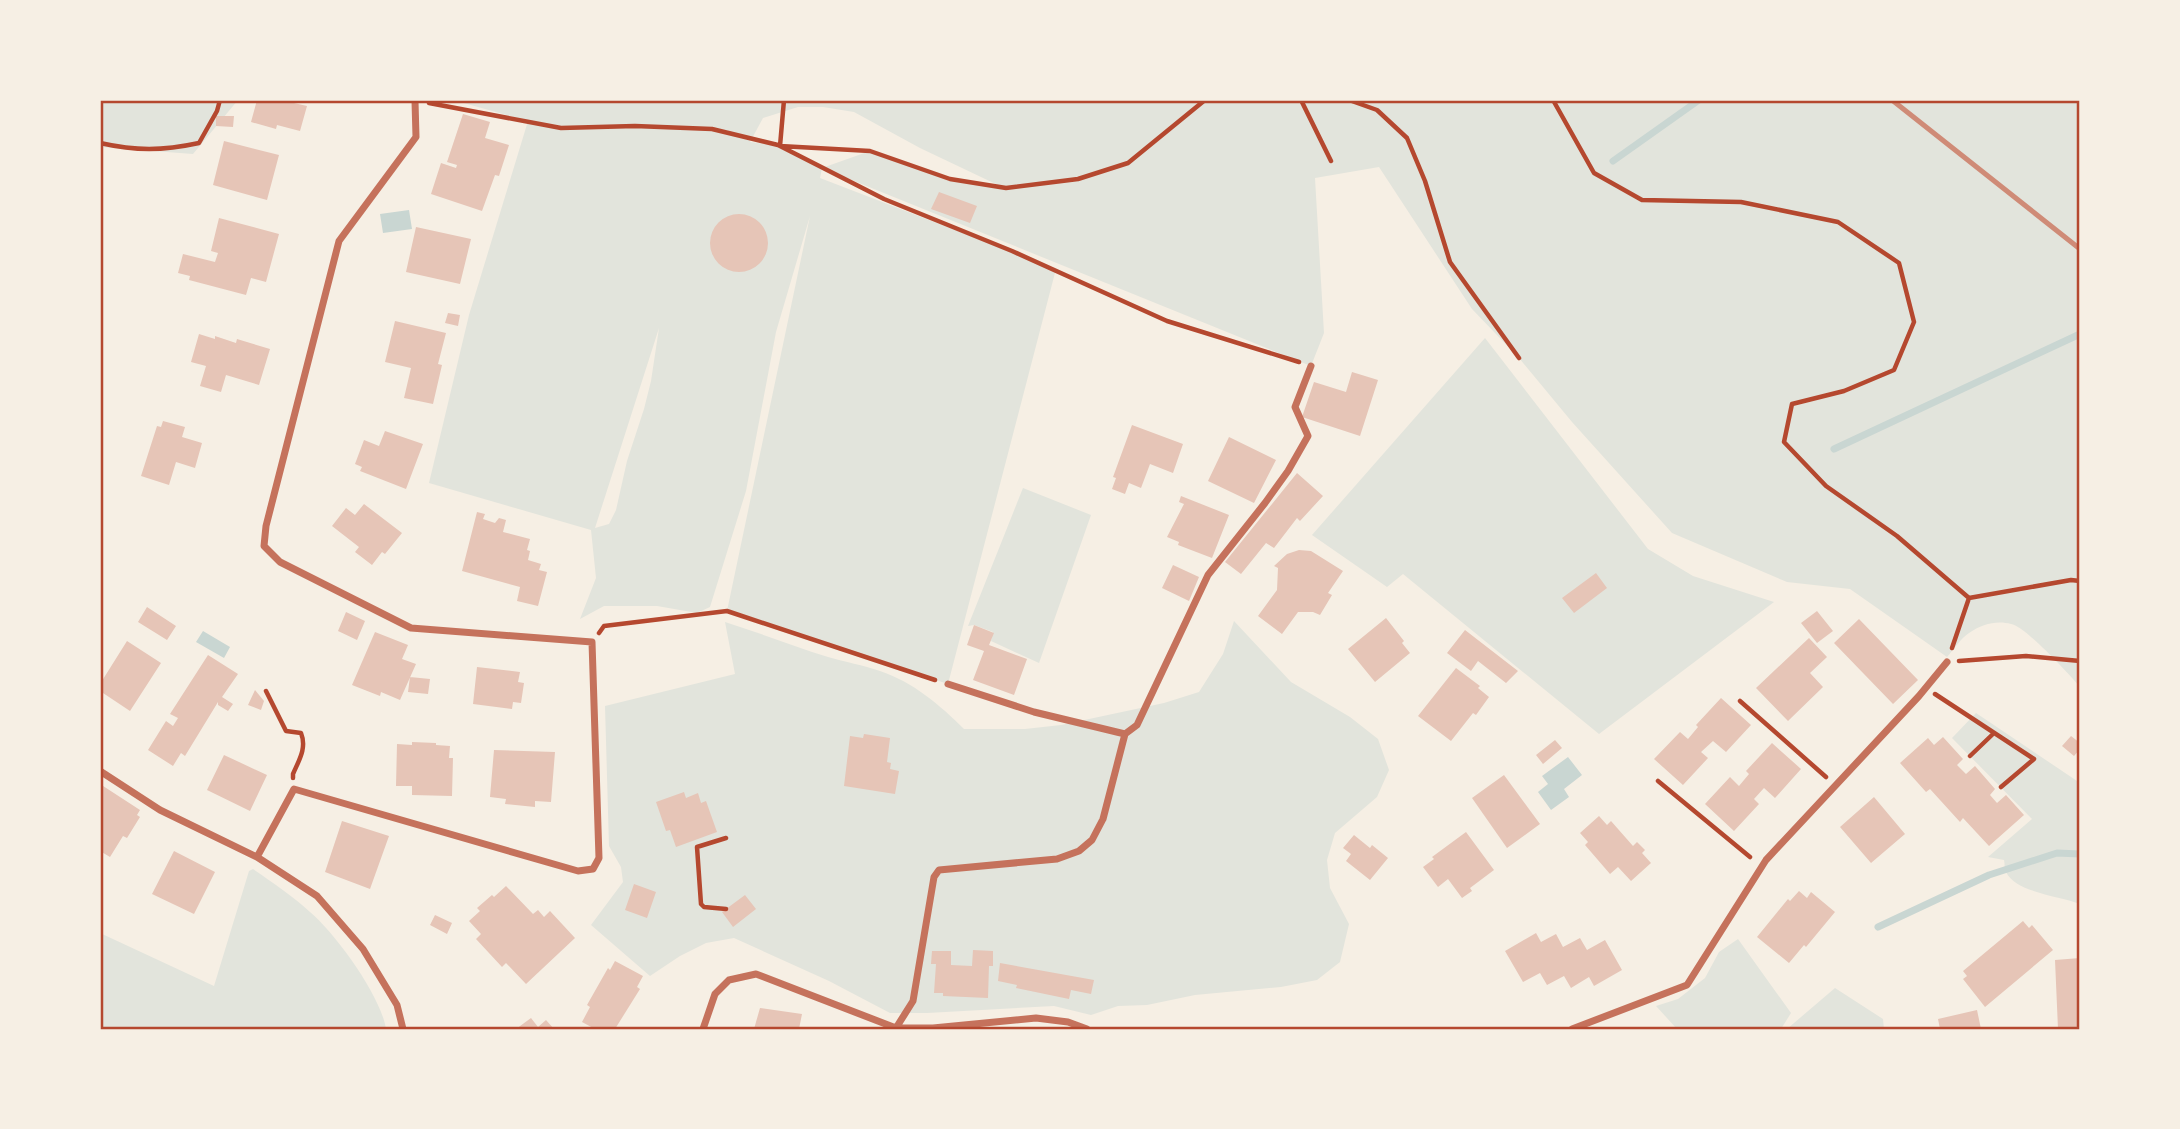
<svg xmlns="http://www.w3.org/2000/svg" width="2180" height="1129" font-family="'Nunito Sans',sans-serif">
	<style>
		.green { fill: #e2e4dc; fill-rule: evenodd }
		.water { fill: #c9d6d2 }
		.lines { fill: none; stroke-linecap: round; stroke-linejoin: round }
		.stream { stroke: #c9d6d2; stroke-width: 7 }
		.building { fill: #e6c5b7 }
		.path { stroke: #b5482f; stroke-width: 4.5 }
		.minor { stroke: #c5725c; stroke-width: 7 }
		.rail { stroke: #cf8b77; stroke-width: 5 }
		.neatline { fill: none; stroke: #b5482f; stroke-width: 2.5 }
	</style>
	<rect width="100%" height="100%" fill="#f6efe4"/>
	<path class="green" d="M100,100h138l-45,54 -93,-7z
		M453,100h1627v587c-11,-13 -55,-61 -69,-63 -14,-4 -29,0 -42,9 -8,5 -15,16 -22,24l-97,-68 -63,-7 -115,-49 -100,-111 -53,-64 -47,-49 -93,-142 -64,11 9,155 -13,33 -489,-198 -2,10 236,91 -108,415 -221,-73 83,-395 -34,116 -30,159 -36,116 -13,6 -40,-7h-53l-24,13 16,-41 -5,-48 -162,-47 40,-168 59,-194zM798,107h25l31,5 66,36 82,39 -52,-8 -80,-28 -48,17 -42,-22 -30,-4 13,-24zM659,328l-8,53 -7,28 -17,52 -11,49 -7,14 -14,4z
		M1485,338l163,211 45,27 81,26 -175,132 -196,-160 -16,13 -75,-52z
		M1023,488l68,27 -52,148 -48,-22 2,-9 -19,-7 -6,1z
		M1234,621l57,61 59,35 28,22 11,31 -12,27 -42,36 -8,27 3,28 19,36 -9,38 -23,18 -36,7 -86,8 -48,10 -29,1 -27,9 -37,-9 -127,7h-37l-61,-32 -95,-43 -28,5 -26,13 -30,20 -59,-51 32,-43 -2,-15 -12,-21 -4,-140 130,-32 -10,-52c35,11 68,24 103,35 17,5 35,8 52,14 33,11 60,34 84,58h61l36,-4 103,-22 35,-11 24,-38z
		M1976,713l104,70v121c-19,-8 -64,-11 -74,-32 -2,-4 -1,-8 -2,-12l-16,-3 44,-38 -80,-81z
		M253,869c20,14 40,27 57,43 26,22 71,84 76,117h-286v-96l114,53 35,-115z
		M1738,939l53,74 -10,16h-104l-21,-23 22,-7 27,-21 14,-26z
		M1835,988l48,31 1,10h-97z"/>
	<path class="water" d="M409,210l3,19 -29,4 -3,-19z
		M203,631l27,16 -6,11 -28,-16z
		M1568,757l14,18 -18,14 5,8 -18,13 -13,-18 10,-8 -6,-8z"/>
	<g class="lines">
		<path class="stream" d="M1613,161l86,-61
			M1834,449l246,-115
			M1878,927l111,-52 68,-22 23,1"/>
	</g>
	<path class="building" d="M257,100h24l26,6 -7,25 -23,-6 -1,4 -25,-7z
		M463,114l27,8 -5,16 24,7 -10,31 -4,-1 -13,36 -51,-17 10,-31 15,5 1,-3 -10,-3z
		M216,116h18l-1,11 -17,-1z
		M224,141l55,14 -12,45 -54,-15z
		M939,192l38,14 -7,17 -39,-14z
		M710 243a29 29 0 1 1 58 0a29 29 0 1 1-58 0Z
		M219,218l60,16 -13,48 -15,-4 -5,17 -57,-15 1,-4 -12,-3 5,-19 32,8 3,-9 -7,-2z
		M416,227l55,12 -11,45 -54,-12z
		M448,313l12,2 -2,11 -13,-3z
		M395,321l51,12 -8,31 4,1 -9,39 -29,-6 7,-30 -26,-6z
		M199,334l16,5v-3l21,7 1,-4 33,10 -11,36 -33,-10 -5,17 -21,-6 6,-20 -15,-4z
		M1352,372l26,8 -18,56 -58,-19 12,-35 32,10z
		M163,421l22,6 -3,10 20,6 -7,25 -19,-6 -7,23 -28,-9 16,-50 4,1z
		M1132,425l51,19 -10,29 -23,-9 -9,24 -12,-5 -4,11 -13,-5 4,-11 -3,-1z
		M385,431l38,13 -17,45 -46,-18 2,-4 -7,-3 9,-24 15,6z
		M1229,437l47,23 -22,43 -46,-22z
		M1297,473l26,23 -23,25 -3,-3 -23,30 -8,-5 -25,31 -16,-12z
		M1181,496l48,19 -17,43 -34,-13 1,-3 -12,-5 17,-33 -5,-2z
		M364,504l38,29 -17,21 -3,-2 -10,13 -17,-13 4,-5 -27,-21 14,-18 9,7z
		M477,512l8,2 -2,5 12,4 4,-5 7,2 -3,12 27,7 -3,11 3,1 -2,9 13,4 -2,6 8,2 -9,34 -21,-5 3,-14 -58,-16z
		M1299,550l12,1 32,20 -15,22 4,2 -12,20 -7,-3h-15l-16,22 -24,-18 19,-26 1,-22 -4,-2 13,-12z
		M1173,565l26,12 -10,24 -27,-13z
		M1596,573l11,15 -33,25 -12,-15z
		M147,607l29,19 -9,14 -29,-18z
		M1817,611l16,20 -16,12 -16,-20z
		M346,612l19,9 -8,19 -19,-9z
		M1386,618l18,23 -2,2 8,10 -35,29 -27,-33z
		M1859,619l59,61 -25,24 -59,-61z
		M974,625l20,8 -5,12 38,14 -13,36 -41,-15 11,-29 -17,-6z
		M1465,630l53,41 -12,12 -28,-22 -7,10 -24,-18z
		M375,632l33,13 -6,14 14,5 -16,36 -19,-8 -1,4 -28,-11z
		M1809,638l18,19 -17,16 13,14 -35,34 -32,-33z
		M127,641l34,22 -31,48 -30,-20v-7z
		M208,655l30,19 -16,23 11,7 -5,7 -10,-6v-3l-33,54 -4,-3 -8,13 -25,-16 18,-29 7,5 5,-8 -8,-4z
		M477,667l43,5 -2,10 6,1 -3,20 -8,-1 -1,7 -39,-5z
		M1456,668l24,18 -2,2 11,9 -13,18 -3,-2 -22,28 -33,-25z
		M410,677l20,2 -2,15 -20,-2z
		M255,690l9,11 -3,9 -13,-5z
		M1721,698l30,27 -25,27 -13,-11 -12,11 7,6 -25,27 -29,-26 26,-27 8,7 10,-12 -2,-2z
		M864,734l26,4 -3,24 4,1 -1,6 9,2 -4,23 -51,-8 6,-50 13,2z
		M2071,736l9,7v6l-6,7 -12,-10z
		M1943,737l20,22 -6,6 9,9 9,-8 20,23 -5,6 7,8 9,-8 18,20 -35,31 -26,-28 -3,4 -30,-33 -4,3 -26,-29 28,-25 6,7z
		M1555,740l7,8 -19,16 -7,-9z
		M412,742l24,1v2l14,1 -1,12h4l-1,38 -40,-1v-9h-16l1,-42 15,1z
		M1772,743l29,26 -26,29 -11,-10 -10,11 5,5 -25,27 -29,-27 25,-27 9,9 10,-12 -3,-3z
		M494,750l61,2 -4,50 -16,-1v6l-30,-3 1,-5 -16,-2z
		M224,755l43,20 -17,36 -43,-21z
		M1504,775l36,49 -33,24 -35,-50z
		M100,784l40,26 -3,5 3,2 -13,21 -4,-2 -13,21 -10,-6z
		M684,792l2,6 12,-5 3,10 5,-2 11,31 -41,15 -6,-17 -4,1 -10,-29z
		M1874,797l31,37 -34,29 -31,-36z
		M1599,816l8,9 4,-4 22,25 4,-4 8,8 -3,3 9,10 -20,18 -13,-14 -8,7 -25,-29 3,-3 -8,-9z
		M342,821l47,15 -19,53 -45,-17z
		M1466,832l28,38 -24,18 2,3 -10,7 -14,-19 -10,8 -15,-20 11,-8 -2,-2z
		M1354,835l16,13 2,-3 16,13 -18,22 -24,-19 5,-7 -8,-6z
		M174,851l41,21 -21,42 -42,-20z
		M634,884l22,8 -9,26 -22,-8z
		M506,886l27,28 5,-4 6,7 6,-6 25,27 -49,46 -20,-21 -4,4 -26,-28 5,-5 -12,-13 11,-10 -3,-3 15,-13 2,2z
		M1799,891l8,7 4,-6 24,20 -29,35 -2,-2 -15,18 -32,-26 31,-38 2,2z
		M745,895l11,14 -23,18 -11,-15z
		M435,915l17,8 -5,11 -17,-9z
		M2023,921l6,7 3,-3 21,25 -68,57 -22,-28 4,-3 -4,-5z
		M1536,933l5,9 15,-8 7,13 17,-9 7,12 18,-10 17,30 -28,16 -5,-9 -18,11 -7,-12 -17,9 -7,-12 -17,9 -18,-31z
		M973,950l20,1v15h-4l-1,32 -45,-2v-3h-9l2,-29h-5l1,-13h19v14l21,1z
		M2080,958v71h-22l-3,-69z
		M615,961l28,15 -6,11 3,2 -25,40h-20l-13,-7 8,-15 -3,-2 21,-37 2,2z
		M1000,963l94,17 -3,14 -20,-4 -2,9 -53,-11 1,-3 -19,-4z
		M760,1008l42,6 -3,15h-45z
		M1977,1010l4,19h-41l-2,-10z
		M531,1018l7,9 8,-7 8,9h-38z"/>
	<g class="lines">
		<path class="path" d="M784,100l-4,46 90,5 80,28 56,9 72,-9 50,-16 77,-63
			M1301,100l30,61
			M1349,100l28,10 30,28 18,43 25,81 69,96
			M1553,100l41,73 48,27 99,2 97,20 61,41 15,59 -20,48 -50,21 -52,13 -8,38 42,44 71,50 72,62 -17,50
			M429,103l132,25 74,-2 77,3 66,16 106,54 128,52 155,70 132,41
			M100,143c36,8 62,8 99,0l18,-32 3,-11
			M1969,598l102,-18 9,1
			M599,633l5,-7 123,-15 208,69
			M1959,661l67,-5 54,5
			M266,691l20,40 15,2c6,15 -2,27 -8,41v4
			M1935,694l99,65 -33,28
			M1740,701l86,76
			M1970,756l24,-23
			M1658,781l92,76
			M726,909l-22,-2 -3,-3 -4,-57 29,-9"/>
		<path class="minor" d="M948,684l86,28 91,22 12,-9 71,-150 57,-72 23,-32 20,-35 -13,-29 16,-41
			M100,771l60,39 97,47 60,39 46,53 34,56 6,24
			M257,857l37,-68 284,82 15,-2 6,-11 -7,-216 -181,-14 -131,-66 -16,-16 2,-20 73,-285 77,-104 -1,-36
			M896,1028l17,-27 21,-124 5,-7 118,-11 22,-8 13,-11 11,-21 22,-85
			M703,1029l12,-35 14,-14 27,-6 140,54h37l103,-10 32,4 19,7
			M1572,1029l115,-44 79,-125 153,-164 28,-34"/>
		<path class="rail" d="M1892,100l188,149"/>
	</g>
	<rect width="2180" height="1129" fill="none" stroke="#f6efe4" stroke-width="203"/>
	<rect x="102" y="102" width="1976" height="926" class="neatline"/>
</svg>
